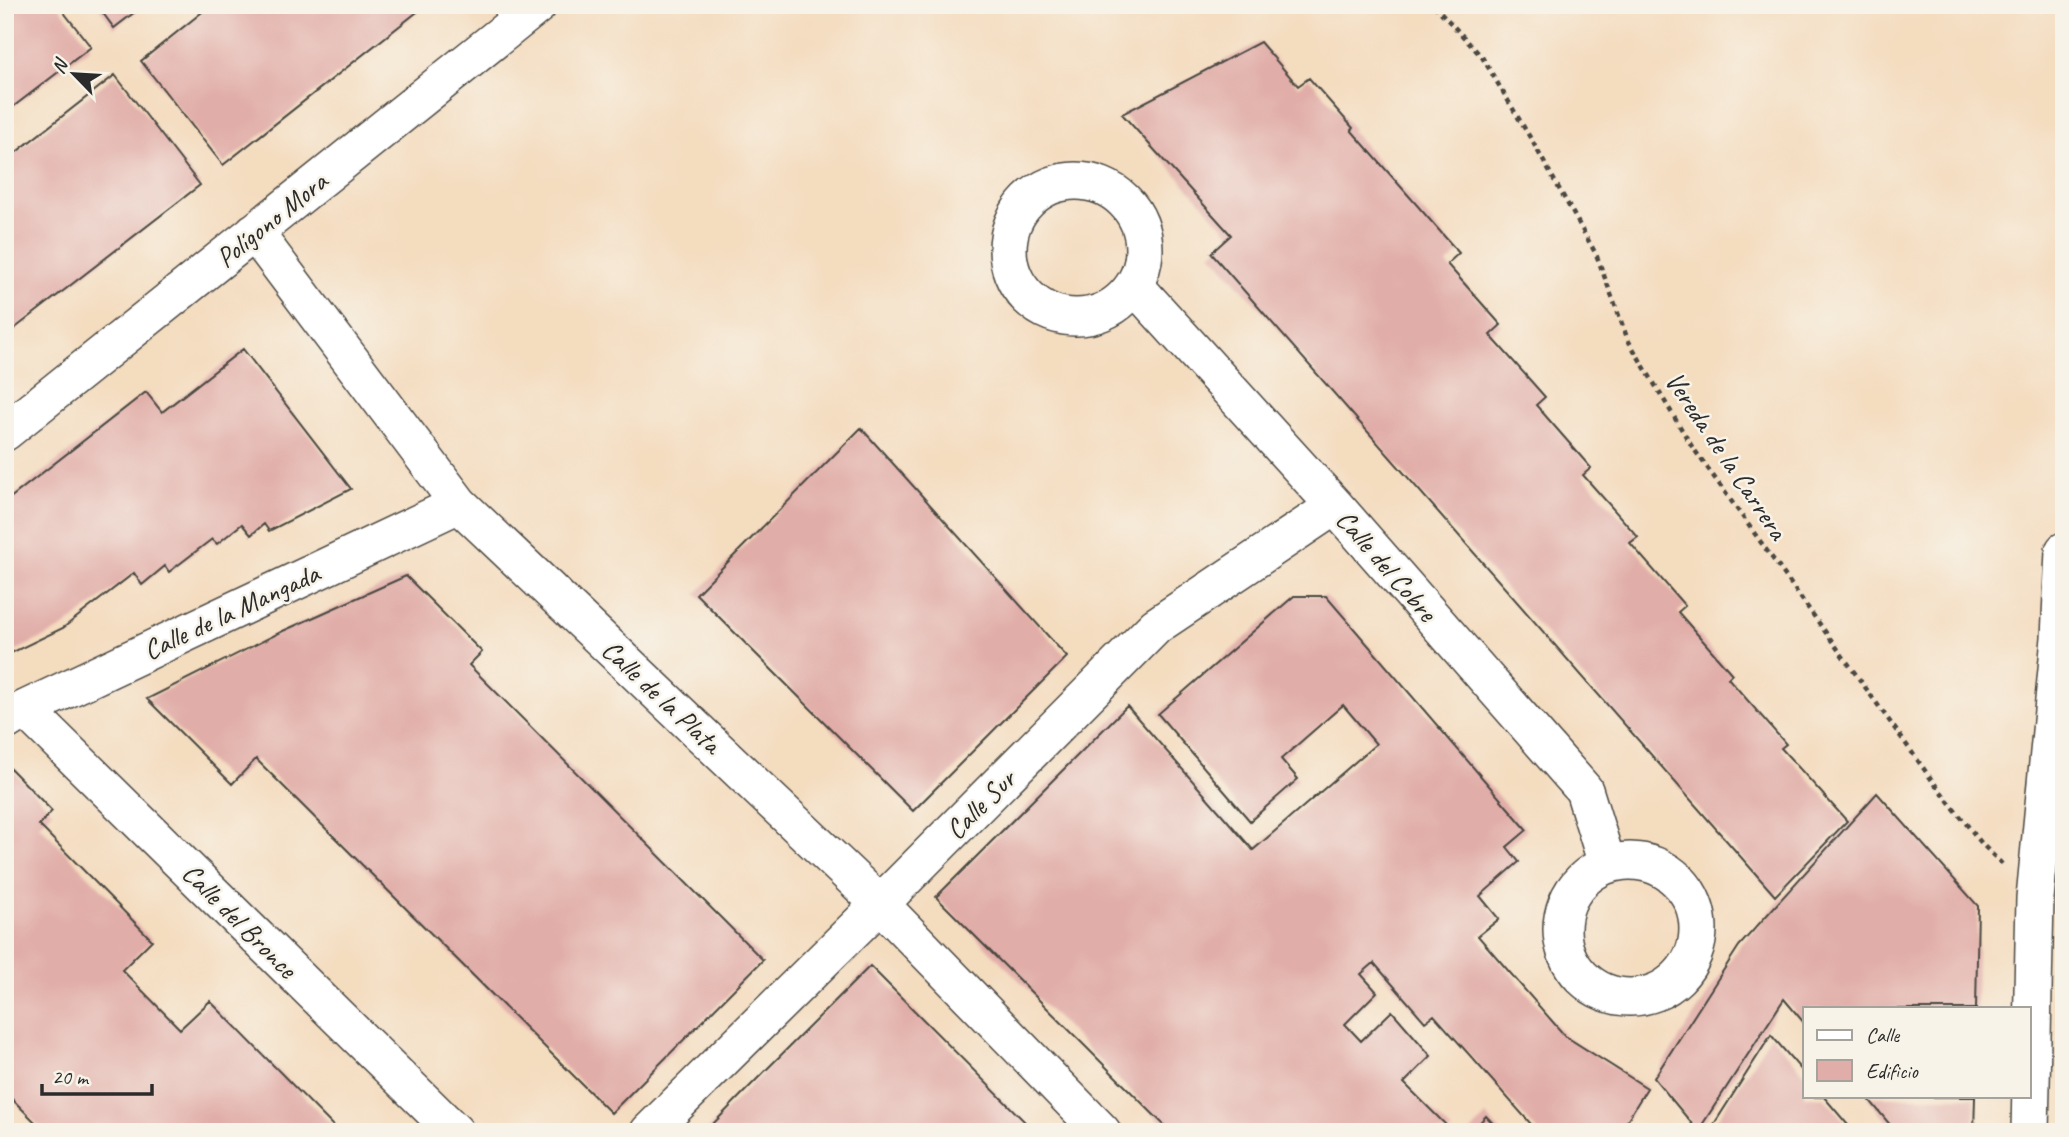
<svg xmlns="http://www.w3.org/2000/svg" width="2069" height="1137" font-family="Caveat,sans-serif">
	<style>
		.building { fill: #e1ada8 }
		.lines { fill: none; stroke-linecap: round; stroke-linejoin: round }
		.street-casing { stroke: #494641; stroke-width: 40 }
		.path { stroke: #494641; stroke-width: 4.5; stroke-dasharray: 5 5; stroke-linecap: butt }
		.street { stroke: #fff; stroke-width: 37 }
		.labels { text-anchor: middle; stroke-width: 5; stroke-linejoin: round; paint-order: stroke }
		.street-label { font-size: 28px; fill: #2b2b2b; stroke: #f7f3e8 }
	</style>
	<rect width="100%" height="100%" fill="#f7f3e8"/>
	<filter id="ink" filterUnits="userSpaceOnUse"><feTurbulence type="fractalNoise" baseFrequency=".0143" numOctaves="2"/><feDisplacementMap in="SourceGraphic" scale="14" xChannelSelector="R" yChannelSelector="G"/><feConvolveMatrix kernelMatrix="1 2 1 2 8 2 1 2 1" color-interpolation-filters="sRGB"/></filter>
	<filter id="wash" filterUnits="userSpaceOnUse"><feTurbulence type="fractalNoise" baseFrequency=".00686" numOctaves="4" result="noise"/><feDisplacementMap in="SourceGraphic" scale="28" xChannelSelector="R" yChannelSelector="G"/><feGaussianBlur stdDeviation="1.57" result="paint"/><feColorMatrix in="noise" values="0 0 0 0 0 0 0 0 0 0 0 0 0 0 0 0 0 1.4 0 .05"/><feComposite in="paint" operator="in"/></filter>
	<g filter="url(#wash)">
		<rect width="100%" height="100%" fill="#f4dcbf"/>
		<g id="blocks">
			<path class="building" d="M5,5h53l33,42 -86,66z
				M97,5h47l-30,23z
				M211,5h215l-203,160 -82,-104z
				M1260,42l38,44 11,-8 44,50 -2,2 108,123 -12,11 54,61 -11,10 55,62 -9,8 55,63 -8,7 55,62 -8,6 55,63 -7,6 54,62 -4,4 58,66 -5,4 66,73 -72,75 -564,-643 20,-18 -109,-121z
				M115,75l85,110 -195,151v-175z
				M243,349l108,140 -82,42 -5,-7 -13,11 -9,-11 -25,20 -5,-5 -43,33 -4,-6 -23,19 -8,-12 -71,55 -58,28v-154l141,-110 16,20z
				M861,428l206,229 -154,154 -217,-217z
				M406,576l76,76 -13,13 294,295 -152,153 -355,-354 -24,25 -85,-85 136,-68z
				M1294,596h32l201,234 -20,17 12,15 -39,34 19,23 -21,17 87,100 82,52 -27,44h-82l-104,-117 -9,7 -51,-59 -13,11 16,18 -32,32 16,17 31,-30 39,45 -27,27 49,49h-282l-235,-235 191,-191 126,144 123,-106 -33,-39 -62,54 17,20 -48,42 -92,-107z
				M10,768l42,43 -13,14 113,115 -30,30 58,59 30,-28 129,131h-294l-40,-40v-321z
				M1877,793l101,113 -2,103h-171v15l-21,-25 -86,132 -44,-53 85,-132z
				M870,966l165,166h-330l54,-55z
				M1771,1035l34,39v23h19l30,35h-145z
				M1867,1097h108l-1,35h-78z
				M1486,1116l15,16h-30z"/>
		</g>
	</g>
	<g filter="url(#ink)">
		<use href="#blocks" fill-opacity="0" stroke="#494641" stroke-width="2"/>
		<g class="lines">
			<defs>
				<path id="street" d="M1008 249a68 68 0 1 1 136 0a68 68 0 1 1-136 0Z
					M254,232l205,272 421,400 222,228
					M1135,286l200,220 249,284 23,74
					M5,432l533,-427
					M25,709l430,423
					M6,721l19,-12 434,-205
					M1562 929a68 68 0 1 1 136 0a68 68 0 1 1-136 0Z
					M649,1132l231,-228 276,-278 179,-120
					M2030,1132l5,-234 25,-260 4,-87"/>
			</defs>
			<use href="#street" class="street-casing"/>
			<path class="path" d="M1434,5l48,52 49,82 65,115 32,86 63,105 243,338 49,62 19,19"/>
			<use href="#street" class="street"/>
		</g>
	</g>
	<g class="labels">
		<g class="street-label">
			<text transform="translate(271 219) rotate(-39)" y="10">Polígono Mora</text>
			<text transform="translate(1727 455) rotate(56)" y="10">Vereda de la Carrera</text>
			<text transform="translate(1387 565) rotate(49)" y="10">Calle del Cobre</text>
			<text transform="translate(231 611) rotate(-25)" y="10">Calle de la Mangada</text>
			<text transform="translate(662 696) rotate(43)" y="10">Calle de la Plata</text>
			<text transform="translate(980 804) rotate(-45)" y="10">Calle Sur</text>
			<text transform="translate(240 920) rotate(45)" y="10">Calle del Bronce</text>
		</g>
	</g>
	<rect width="2069" height="1137" fill="none" stroke="#f7f3e8" stroke-width="28"/>
	<rect x="1803" y="1007" width="228" height="91" fill="#f7f3e8" stroke="#a5a39c" stroke-width="2"/>
	<rect x="1817" y="1030" width="35" height="10" fill="#ffffff" stroke="#a5a39c" stroke-width="2"/>
	<text x="1866" y="1042" font-size="21" fill="#2b2b2b">Calle</text>
	<rect x="1817" y="1060" width="35" height="21" fill="#e1ada8" stroke="#a5a39c" stroke-width="2"/>
	<text x="1866" y="1078" font-size="21" fill="#2b2b2b">Edificio</text>
	<g transform="translate(74 74) rotate(295)" stroke="#f7f3e8" stroke-width="5" paint-order="stroke">
	<path d="M0-5L12 26L0 18L-12 26Z" fill="#2b2b2b"/>
	<text y="-10" font-size="19" font-weight="bold" text-anchor="middle" fill="#2b2b2b">N</text>
	</g>
	<path d="M42 1084v10h110v-10" fill="none" stroke="#2b2b2b" stroke-width="3.5"/>
	<text x="52" y="1084" font-size="21" fill="#2b2b2b" stroke="#f7f3e8" stroke-width="5" paint-order="stroke">20 m</text>
</svg>
